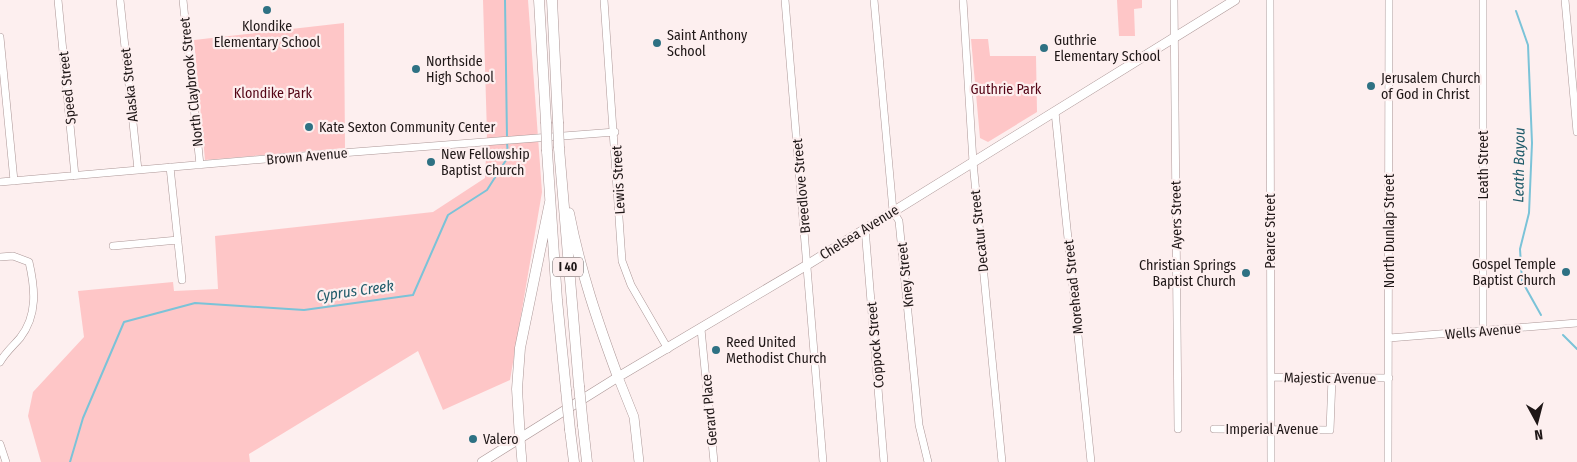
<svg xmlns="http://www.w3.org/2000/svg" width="1577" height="462" font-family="'Fira Sans Condensed',sans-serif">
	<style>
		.green { fill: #fec6c7 }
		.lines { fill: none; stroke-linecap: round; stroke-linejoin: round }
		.stream { stroke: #7bc3d8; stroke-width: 2 }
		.minor-casing { stroke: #ac9797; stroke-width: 8 }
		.major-casing { stroke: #ac9797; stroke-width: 10 }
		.highway-casing { stroke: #ac9797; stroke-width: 11 }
		.minor { stroke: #fff; stroke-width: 7 }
		.major { stroke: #fff; stroke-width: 9 }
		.highway { stroke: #fff; stroke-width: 10 }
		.highway-bridge-casing { stroke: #ac9797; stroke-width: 11; stroke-linecap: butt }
		.highway-bridge { stroke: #fff; stroke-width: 10 }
		.poi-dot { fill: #2e7183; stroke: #fdefef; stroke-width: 2 }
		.labels { text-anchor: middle; stroke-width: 4.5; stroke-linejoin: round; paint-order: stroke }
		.shield { fill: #fdefef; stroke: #625858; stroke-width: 1 }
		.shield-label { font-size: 12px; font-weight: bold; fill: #1f1717 }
		.poi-label { font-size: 14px; fill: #1f1717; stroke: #fdefef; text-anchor: start }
		.street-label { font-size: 14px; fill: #1f1717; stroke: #fdefef }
		.park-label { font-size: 14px; fill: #540516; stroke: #fdefef }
		.water-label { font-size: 15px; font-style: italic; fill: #215c6b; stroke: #fdefef }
	</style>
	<rect width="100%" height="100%" fill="#fdefef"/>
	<path class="green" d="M483,0h45l14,192 -32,188 -67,30 -25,-59 -169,103 1,8h-209l-13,-46 5,-24 51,-55 -6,-46 95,-9 1,9 44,-2 -3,-53 218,-24 52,-34 2,-44z
		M1117,0h25v8l-8,1 1,27h-16z
		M344,23l1,125 -140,12 -11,-120z
		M971,39h17l2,17h46l1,56 -49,30 -8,-4z"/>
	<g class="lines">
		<path class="stream" d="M505,0l2,138
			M1516,11l12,34 4,98 -3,70 -9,36 2,32 19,34
			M1563,335l14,14
			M70,462l13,-44 41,-96 71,-19 109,7 109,-15 35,-80 39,-25 21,-33 -1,-15"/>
		<defs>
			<path id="minor" d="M58,0l17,176
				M120,0l18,170
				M183,0l17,165
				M604,0l18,261 9,24 37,64
				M785,0l38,462
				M874,0l19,211 6,10 20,204 9,37
				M963,0l10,162 29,300
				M1174,0l4,429
				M1270,0l1,462
				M1565,0l12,132
				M0,37l14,144
				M1055,112l36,350
				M170,167l12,113
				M0,182l289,-25 326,-25
				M865,228l19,234
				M113,246l65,-6
				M0,257l13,-1 16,6c6,26 9,53 -9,76 -7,8 -15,15 -20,24
				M701,329l13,133
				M1483,330v-330
				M1389,338l188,-15
				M1271,377l118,1
				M1214,429l116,1 2,-52
				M0,444l6,18
				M1388,462l1,-462"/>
			<path id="major" d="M618,377l16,40 5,45
				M520,439l2,23
				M482,462l136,-85 189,-112 428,-265"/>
			<path id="highway" d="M539,0l7,122
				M552,0l6,122
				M559,148l20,238
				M547,151l10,149 9,90
				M569,213c11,57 29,110 49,164
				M583,426l4,36
				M570,430l4,32
				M520,439l-3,-50 3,-41 30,-146"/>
		</defs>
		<use href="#minor" class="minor-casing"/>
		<use href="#major" class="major-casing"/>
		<use href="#highway" class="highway-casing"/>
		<use href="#minor" class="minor"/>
		<use href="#major" class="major"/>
		<use href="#highway" class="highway"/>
		<defs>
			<path id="highway-bridge" d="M546,122l1,29
				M558,122l1,26
				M579,386l4,40
				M566,390l4,40"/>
		</defs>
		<use href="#highway-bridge" class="highway-bridge-casing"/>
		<use href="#highway-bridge" class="highway-bridge"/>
	</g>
	<g class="poi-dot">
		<circle cx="267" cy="10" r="5"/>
		<circle cx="657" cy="43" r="5"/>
		<circle cx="1044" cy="48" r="5"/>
		<circle cx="416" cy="69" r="5"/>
		<circle cx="1371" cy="86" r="5"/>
		<circle cx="309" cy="127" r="5"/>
		<circle cx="431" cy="162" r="5"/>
		<circle cx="1566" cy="272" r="5"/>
		<circle cx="1246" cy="273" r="5"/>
		<circle cx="716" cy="350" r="5"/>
		<circle cx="473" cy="439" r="5"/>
	</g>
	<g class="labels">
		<rect class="shield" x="553" y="257.5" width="30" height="19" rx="4"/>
		<g class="shield-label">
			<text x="568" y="271">I 40</text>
		</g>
		<g class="poi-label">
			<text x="267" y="31" text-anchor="middle">Klondike<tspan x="267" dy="16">Elementary School</tspan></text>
			<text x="667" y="40">Saint Anthony<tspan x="667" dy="16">School</tspan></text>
			<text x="1054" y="45">Guthrie<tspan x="1054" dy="16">Elementary School</tspan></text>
			<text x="426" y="66">Northside<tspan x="426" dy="16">High School</tspan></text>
			<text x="1381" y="83">Jerusalem Church<tspan x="1381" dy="16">of God in Christ</tspan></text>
			<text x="319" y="132">Kate Sexton Community Center</text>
			<text x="441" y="159">New Fellowship<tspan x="441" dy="16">Baptist Church</tspan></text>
			<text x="1556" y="269" text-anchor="end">Gospel Temple<tspan x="1556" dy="16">Baptist Church</tspan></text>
			<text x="1236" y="270" text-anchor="end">Christian Springs<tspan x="1236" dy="16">Baptist Church</tspan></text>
			<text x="726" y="347">Reed United<tspan x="726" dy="16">Methodist Church</tspan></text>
			<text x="483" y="444">Valero</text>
		</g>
		<g class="street-label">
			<text transform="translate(191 82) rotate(-96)" y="5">North Claybrook Street</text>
			<text transform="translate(129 85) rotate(-96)" y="5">Alaska Street</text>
			<text transform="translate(67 88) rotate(-96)" y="5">Speed Street</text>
			<text transform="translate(307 156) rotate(-5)" y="5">Brown Avenue</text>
			<text transform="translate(1483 165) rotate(-90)" y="5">Leath Street</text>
			<text transform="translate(618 180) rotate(-93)" y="5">Lewis Street</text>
			<text transform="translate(801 186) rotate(-95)" y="5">Breedlove Street</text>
			<text transform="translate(1176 215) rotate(-91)" y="5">Ayers Street</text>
			<text transform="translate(979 231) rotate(-96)" y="5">Decatur Street</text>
			<text transform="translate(1270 231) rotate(-90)" y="5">Pearce Street</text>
			<text transform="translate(1389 231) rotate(-90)" y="5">North Dunlap Street</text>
			<text transform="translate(859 232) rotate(-32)" y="5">Chelsea Avenue</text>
			<text transform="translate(905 275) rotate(-96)" y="5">Kney Street</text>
			<text transform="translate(1073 287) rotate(-96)" y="5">Morehead Street</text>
			<text transform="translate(1483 331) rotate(-5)" y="5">Wells Avenue</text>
			<text transform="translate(875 345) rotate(-95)" y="5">Coppock Street</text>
			<text transform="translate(1330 378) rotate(1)" y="5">Majestic Avenue</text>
			<text transform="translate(709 410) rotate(-95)" y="5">Gerard Place</text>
			<text x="1272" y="434">Imperial Avenue</text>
		</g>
		<g class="park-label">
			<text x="1006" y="94">Guthrie Park</text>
			<text x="273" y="98">Klondike Park</text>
		</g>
		<g class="water-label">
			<text transform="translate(1519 165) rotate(-89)" y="5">Leath Bayou</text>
			<text transform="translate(355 291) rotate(-8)" y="5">Cyprus Creek</text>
		</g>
	</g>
	<g transform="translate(1537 422) rotate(173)" stroke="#fdefef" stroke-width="4" paint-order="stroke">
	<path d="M0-4L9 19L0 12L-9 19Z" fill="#1f1717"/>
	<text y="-8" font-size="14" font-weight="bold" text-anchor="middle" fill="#1f1717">N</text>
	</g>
</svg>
